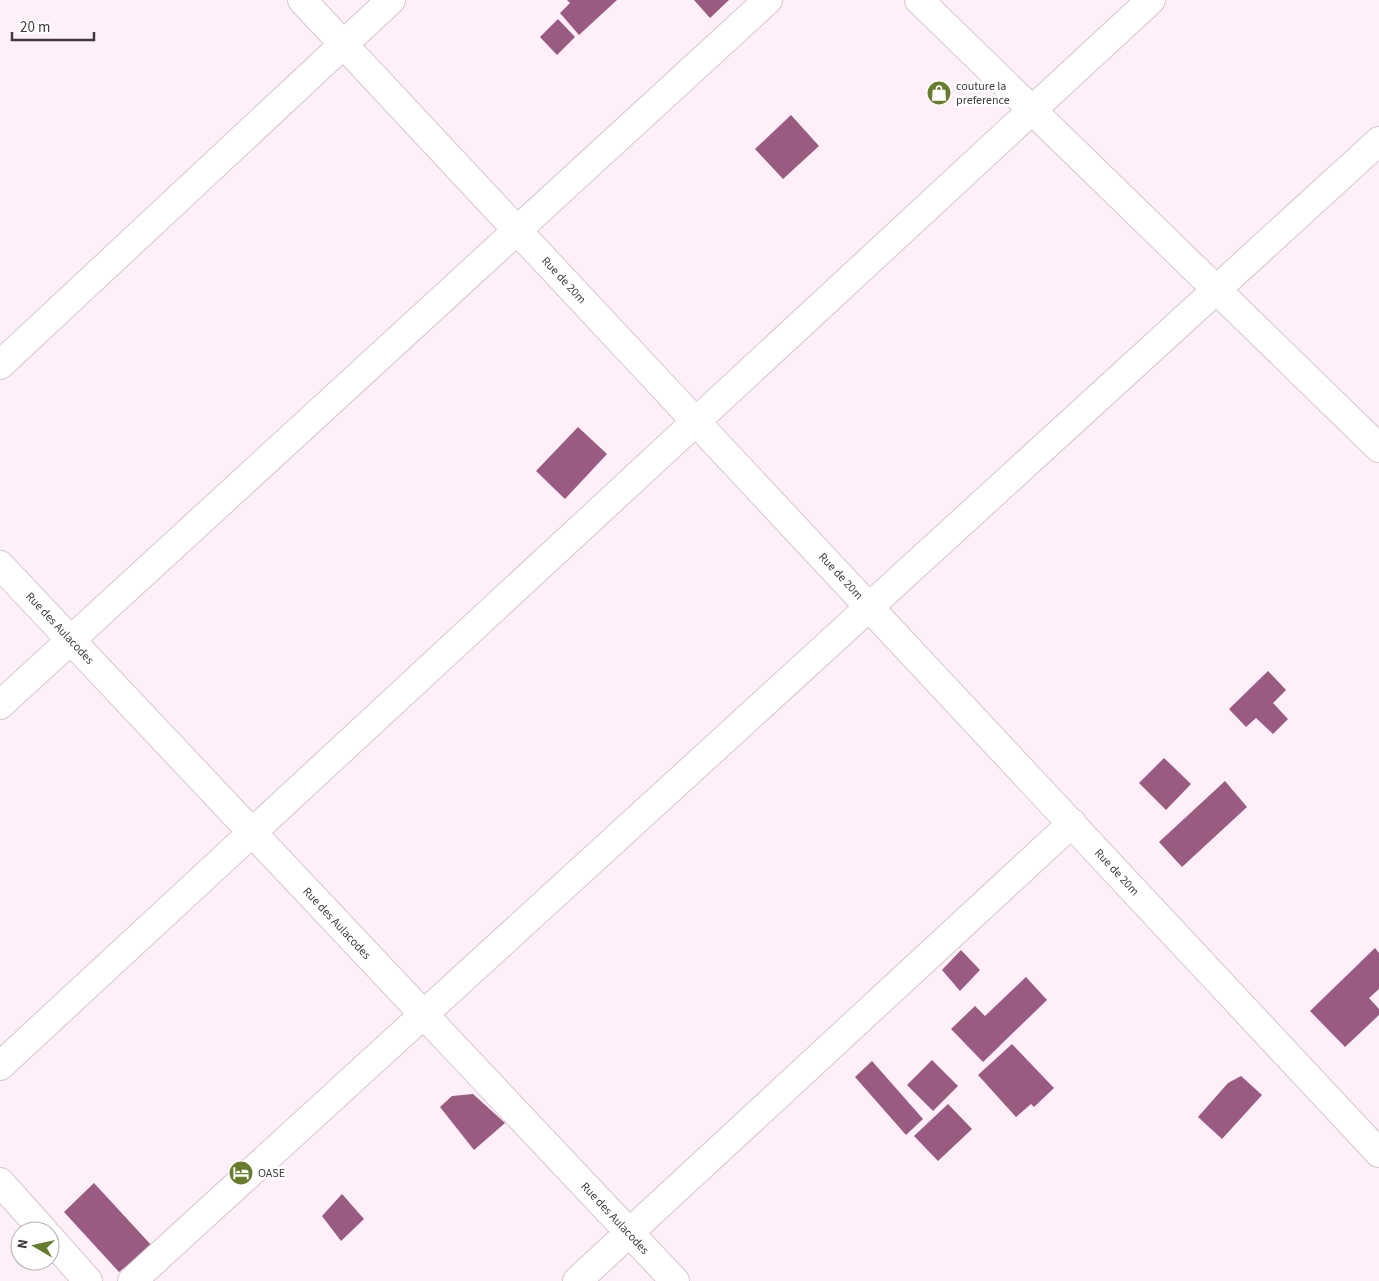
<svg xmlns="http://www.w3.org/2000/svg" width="1379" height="1281" font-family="'Source Sans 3',sans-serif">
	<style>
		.building { fill: #995b80 }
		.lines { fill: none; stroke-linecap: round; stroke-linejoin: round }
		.minor-casing { stroke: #d5c6ce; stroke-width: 30 }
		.minor { stroke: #fff; stroke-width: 28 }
		.labels { text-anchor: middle; stroke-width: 5; stroke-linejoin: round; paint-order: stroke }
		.poi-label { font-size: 12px; fill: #403a3d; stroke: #fff; text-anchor: start }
		.street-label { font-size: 12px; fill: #403a3d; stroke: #fff }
	</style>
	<rect width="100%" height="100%" fill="#ffeff8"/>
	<path class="building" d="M567,0h50l-38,35 -19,-22 10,-10z
		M694,0h35l-19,18z
		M558,19l17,18 -18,18 -17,-18z
		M791,115l28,31 -36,33 -28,-30z
		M578,427l29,27 -42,45 -29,-28z
		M1268,671l18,19 -13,13 15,16 -15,15 -17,-16 -10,9 -17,-18z
		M1164,758l27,26 -25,26 -27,-27z
		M1225,781l22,26 -65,60 -23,-25z
		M1375,948l4,5v36l-10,9 10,11v6l-34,32 -35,-36z
		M961,950l19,20 -20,21 -18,-21z
		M1026,977l21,23 -64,62 -32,-33 24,-23 10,10z
		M1012,1044l42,44 -20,19 -3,-3 -15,13 -38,-42z
		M932,1060l26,26 -25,25 -26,-26z
		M872,1061l51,58 -17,16 -51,-58z
		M1241,1076l21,19 -40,44 -24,-22 30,-34z
		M473,1094l32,29 -31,27 -34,-43 12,-11z
		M948,1104l24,25 -34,32 -24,-25z
		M94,1183l58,63 -33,26 -55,-60z
		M342,1194l22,25 -23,22 -19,-25z"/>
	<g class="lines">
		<defs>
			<path id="minor" d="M302,0l1077,1153
				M919,0l460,448
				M0,365l391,-365
				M0,565l675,716
				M0,705l768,-705
				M0,1066l1151,-1066
				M0,1182l44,49
				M50,1238l38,43
				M132,1281l1247,-1140
				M577,1281l495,-458"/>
		</defs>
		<use href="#minor" class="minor-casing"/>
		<use href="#minor" class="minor"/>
	</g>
	<defs>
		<symbol id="shop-disc" viewBox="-11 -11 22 22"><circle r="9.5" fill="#687c2d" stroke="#fff"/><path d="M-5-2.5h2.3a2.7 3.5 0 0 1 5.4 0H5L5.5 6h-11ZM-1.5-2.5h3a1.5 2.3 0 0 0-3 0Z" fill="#fff"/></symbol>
		<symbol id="hotel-disc" viewBox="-11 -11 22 22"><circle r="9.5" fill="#687c2d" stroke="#fff"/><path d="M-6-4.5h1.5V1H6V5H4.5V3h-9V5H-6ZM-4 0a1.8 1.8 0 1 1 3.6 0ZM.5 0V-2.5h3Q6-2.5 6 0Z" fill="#fff"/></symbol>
	</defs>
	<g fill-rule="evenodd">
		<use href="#shop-disc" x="925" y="79" width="28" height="28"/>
		<use href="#hotel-disc" x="227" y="1159" width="28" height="28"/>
	</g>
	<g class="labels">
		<g class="poi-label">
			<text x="956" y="90">couture la<tspan x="956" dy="14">preference</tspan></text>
			<text x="258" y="1177">OASE</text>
		</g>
		<g class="street-label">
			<text transform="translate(564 280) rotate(47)" y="4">Rue de 20m</text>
			<text transform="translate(841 576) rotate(47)" y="4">Rue de 20m</text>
			<text transform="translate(60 628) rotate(47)" y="4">Rue des Aulacodes</text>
			<text transform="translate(1117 872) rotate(47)" y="4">Rue de 20m</text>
			<text transform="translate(337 923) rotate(47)" y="4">Rue des Aulacodes</text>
			<text transform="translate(615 1218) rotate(47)" y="4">Rue des Aulacodes</text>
		</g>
	</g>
	<g transform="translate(35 1246) rotate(279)"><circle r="24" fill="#ffffff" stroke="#b3b0b1"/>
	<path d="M0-4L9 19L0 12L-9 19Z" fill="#687c2d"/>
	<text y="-8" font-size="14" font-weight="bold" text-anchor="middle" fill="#403a3d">N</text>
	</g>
	<path d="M12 32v8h82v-8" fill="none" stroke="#403a3d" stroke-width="2.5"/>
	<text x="20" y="32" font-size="15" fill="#403a3d" stroke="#ffffff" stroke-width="4" paint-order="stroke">20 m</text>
</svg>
